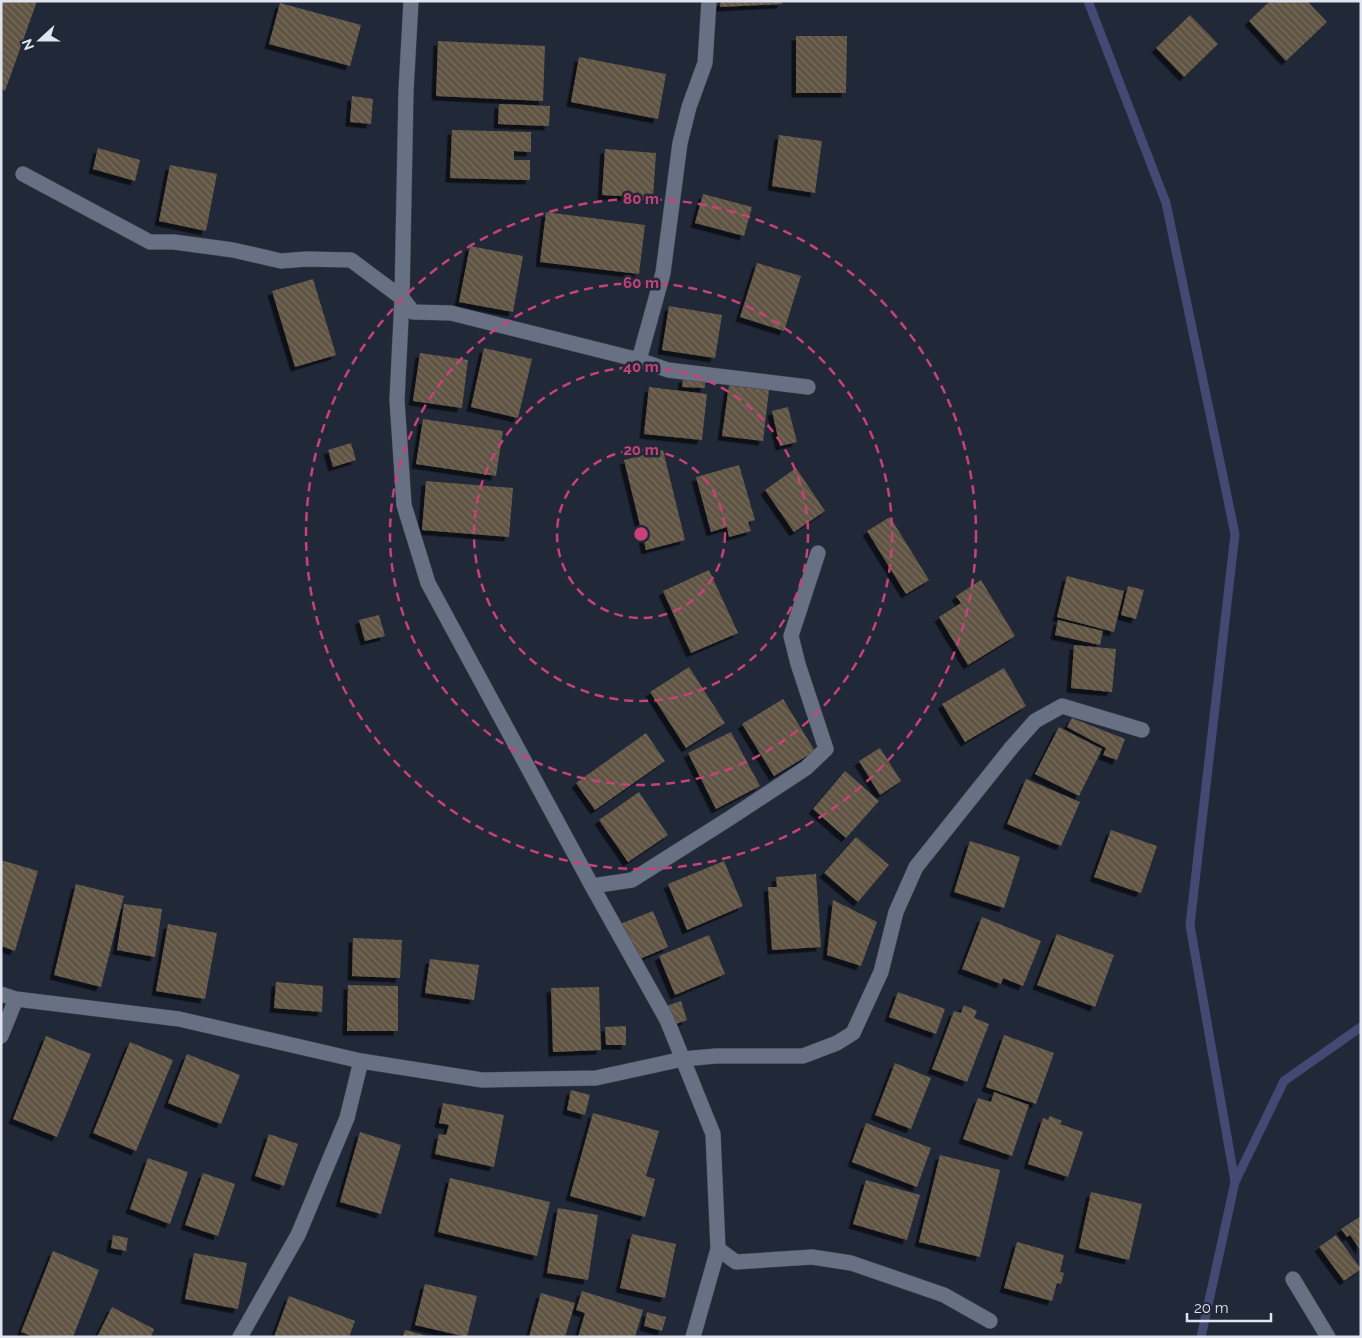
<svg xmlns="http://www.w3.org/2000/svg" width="1362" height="1338" font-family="Raleway,sans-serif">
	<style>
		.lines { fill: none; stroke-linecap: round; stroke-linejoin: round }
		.stream { stroke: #444974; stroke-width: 9 }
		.building { fill: url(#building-back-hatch); filter: url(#shadow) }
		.minor-casing { stroke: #3e4351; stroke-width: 16 }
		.minor { stroke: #687083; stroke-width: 15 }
		.ring { fill: none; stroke: #c84178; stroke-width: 2.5; stroke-dasharray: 9 6 }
		.centre { fill: #c84178; stroke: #212838; stroke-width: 2.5 }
		.ring-label { font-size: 15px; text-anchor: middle; font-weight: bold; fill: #c84178; stroke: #212838; stroke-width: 5; stroke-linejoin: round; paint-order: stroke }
	</style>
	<defs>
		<pattern id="building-back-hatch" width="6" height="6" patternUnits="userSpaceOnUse" patternTransform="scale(1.25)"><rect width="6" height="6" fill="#615544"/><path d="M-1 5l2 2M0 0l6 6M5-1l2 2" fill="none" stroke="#776d5f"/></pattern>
		<filter id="shadow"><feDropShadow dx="-4.5" dy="4.5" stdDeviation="0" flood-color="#0009"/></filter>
	</defs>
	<rect width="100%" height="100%" fill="#212838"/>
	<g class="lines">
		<path class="stream" d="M1088,1l78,202 69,331 -45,391 45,257 -34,155
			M1235,1182l49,-101 77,-54"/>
	</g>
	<path class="building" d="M1,1h36l-32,90 -4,-2z
		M720,1h62v3l-62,3z
		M1270,1h37l20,21 -41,39 -37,-40z
		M280,3l81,22 -11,41 -81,-22z
		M1190,15l28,29 -34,33 -28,-29z
		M796,36h51l-1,57h-50z
		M438,41l107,5 -2,55 -107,-5z
		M579,57l87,17 -8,45 -87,-17z
		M352,96l21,3 -2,25 -21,-2z
		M499,104l51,2 -1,20 -51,-2z
		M452,130l79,2v20l-17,-1v9h16v20l-80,-2z
		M779,135l43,6 -7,52 -43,-7z
		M98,148l42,12 -5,21 -42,-12z
		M605,149l51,4 -3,45 -51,-3z
		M170,165l47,9 -11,57 -47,-10z
		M703,194l49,13 -8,29 -49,-13z
		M546,212l99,13 -6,49 -99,-12z
		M470,246l53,10 -10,56 -54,-10z
		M757,263l44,13 -17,55 -44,-14z
		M313,279l23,76 -41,12 -23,-76z
		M669,306l53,9 -7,43 -53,-8z
		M484,348l48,11 -14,59 -47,-11z
		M420,353l48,7 -6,48 -49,-7z
		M683,378l22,2v8l-23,-1z
		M729,385l40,5 -6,51 -41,-5z
		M649,387l58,7 -5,46 -58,-6z
		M788,407l9,35 -17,4 -8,-35z
		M423,419l80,12 -7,45 -80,-12z
		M351,443l5,17 -23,7 -5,-17z
		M663,450l22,90 -39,10 -22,-90z
		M739,465l16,55 -7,2 3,9 -22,6 -2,-10 -16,5 -15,-55z
		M796,468l29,43 -31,21 -29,-42z
		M426,481l87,7 -4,49 -87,-7z
		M890,517l39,63 -23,14 -39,-63z
		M709,570l29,63 -47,20 -28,-62z
		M1067,576l57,15 -10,41 -57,-15z
		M981,580l34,56 -47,29 -29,-48 22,-14 -5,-7z
		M1128,586l16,4 -8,29 -15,-4z
		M379,615l6,21 -20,5 -6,-21z
		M1058,620l45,11 -3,14 -45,-10z
		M1074,645l42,4 -4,43 -41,-4z
		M689,667l36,56 -39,25 -36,-56z
		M1004,668l22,38 -61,36 -23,-38z
		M783,699l32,52 -41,25 -32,-52z
		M1072,718l53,21 -8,21 -14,-5 3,-7 -39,-21z
		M1059,727l43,22 -23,47 -44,-22z
		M731,732l29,54 -44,23 -28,-56z
		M646,733l19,28 -70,49 -19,-27z
		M880,748l21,33 -21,14 -21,-34z
		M845,771l34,30 -33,37 -33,-29z
		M1026,779l54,23 -19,44 -54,-22z
		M639,792l29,43 -40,27 -29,-42z
		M1111,830l46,16 -16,47 -47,-16z
		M856,837l33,28 -31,37 -34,-29z
		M970,841l50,16 -16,51 -50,-16z
		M1,860l37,11 -23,80 -14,-5z
		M724,861l19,45 -56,24 -19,-46z
		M816,874l5,73 -49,3 -4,-63h9l-1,-10z
		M76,884l48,12 -23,91 -47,-12z
		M833,900l44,22 -16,44 -34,-11z
		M124,904l38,5 -7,48 -38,-7z
		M653,911l15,36 -33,14 -15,-37z
		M982,917l59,24 -18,45 -20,-8 -2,6 -39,-15z
		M168,924l49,9 -12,66 -49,-8z
		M1057,934l57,21 -19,52 -58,-22z
		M709,935l16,39 -50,21 -16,-39z
		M353,938l49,2 -2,38 -48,-2z
		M430,959l49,6 -5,35 -49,-7z
		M276,982l47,4 -1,26 -48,-4z
		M348,985l50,1v45h-51z
		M599,987l2,63 -48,2 -2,-64z
		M898,992l47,17 -9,25 -47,-17z
		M681,1001l6,19 -14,5 -7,-19z
		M964,1005l13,6 -3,7 15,6 -22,58 -35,-13 22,-58 7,2z
		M626,1026v19h-20l-1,-18z
		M1004,1035l50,18 -18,51 -50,-17z
		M46,1036l45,18 -34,83 -44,-18z
		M130,1042l43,18 -37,91 -43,-18z
		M187,1054l53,21 -19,49 -53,-21z
		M895,1063l36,15 -20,51 -36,-14z
		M571,1090l19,5 -5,20 -18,-5z
		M994,1092l35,13 -17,51 -49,-17 15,-41 13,4z
		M443,1103l61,12 -10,52 -59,-13 4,-20 7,1 3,-10 -10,-2z
		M593,1113l66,18 -13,45 9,3 -10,38 -75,-21z
		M1050,1116l12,5 -2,3 23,8 -15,45 -40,-13 15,-46 5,2z
		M866,1123l65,25 -14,39 -65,-25z
		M360,1132l41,13 -20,69 -41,-12z
		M269,1134l29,10 -14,42 -29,-10z
		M940,1155l60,15 -20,87 -61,-15z
		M148,1158l40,14 -18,52 -40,-15z
		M203,1173l32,11 -17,52 -33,-11z
		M450,1178l100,24 -13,54 -99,-24z
		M866,1180l54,15 -13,45 -54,-16z
		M1091,1192l51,12 -13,56 -50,-12z
		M558,1208l40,7 -10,65 -41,-7z
		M1361,1216v35l-11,-16 -3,2 -6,-8z
		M632,1234l44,10 -11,54 -45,-10z
		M113,1235l15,3 -2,13 -15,-3z
		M1336,1235l25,34 -17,12 -25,-34z
		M1017,1242l47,13 -4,17 4,1 -3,11 -4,-1 -5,18 -48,-13z
		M53,1251l46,19 -26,67h-39l-13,-5z
		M194,1253l53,10 -9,46 -53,-10z
		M425,1284l52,12 -10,41 -52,-12z
		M582,1291l61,19 -8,27h-57l7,-24 -9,-3z
		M541,1293l34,10 -10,34h-36z
		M289,1296l66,25 -6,16h-75z
		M112,1307l42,22 -3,8h-54z
		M647,1312l19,5 -4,14 -18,-5z
		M405,1330l22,6v1h-24z"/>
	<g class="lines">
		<defs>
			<path id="minor" d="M411,1l-5,90 -4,207 -5,102 7,105 24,78 164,303 75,134 46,114 5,115 -25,88
				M23,174l127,68h24l59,8 48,11 26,-2 44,1 51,38 11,14 38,1 188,47 29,10 140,17
				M639,360l24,-87 17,-130 9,-36 16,-44 4,-62
				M592,886l40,-6 98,-62 76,-50 20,-19 -28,-85 -7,-28 27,-83
				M1,994l15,5 163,20 182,42 121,19 114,-2 87,-19 33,-3h87l34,-13 16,-10 28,-61 15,-60 20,-45 96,-120 23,-26 27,-15 80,24
				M1,1036l15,-37
				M718,1249l18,13 76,-5 39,6 93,32 46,26
				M1293,1279l35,58
				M240,1337l58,-102 49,-117 14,-57"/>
		</defs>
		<use href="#minor" class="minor-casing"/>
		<use href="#minor" class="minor"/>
	</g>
	<g class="ring">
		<circle cx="641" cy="534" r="84"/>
		<circle cx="641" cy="534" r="167"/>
		<circle cx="641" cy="534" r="251"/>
		<circle cx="641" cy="534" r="335"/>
	</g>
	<circle cx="641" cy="534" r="8" class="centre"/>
	<g class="ring-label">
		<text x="641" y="204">80 m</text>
		<text x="641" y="288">60 m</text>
		<text x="641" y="372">40 m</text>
		<text x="641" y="455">20 m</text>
	</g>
	<rect width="1362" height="1338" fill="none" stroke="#dfe4ee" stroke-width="5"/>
	<g transform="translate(40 40) rotate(249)" stroke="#212838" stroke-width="4" paint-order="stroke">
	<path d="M0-4L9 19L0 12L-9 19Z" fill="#dfe4ee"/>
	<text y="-8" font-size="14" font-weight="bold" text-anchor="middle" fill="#dfe4ee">N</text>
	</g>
	<path d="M1187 1313v8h84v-8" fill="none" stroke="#dfe4ee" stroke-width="2.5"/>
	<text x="1194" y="1313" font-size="15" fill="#dfe4ee" stroke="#212838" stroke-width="4" paint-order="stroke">20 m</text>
</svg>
